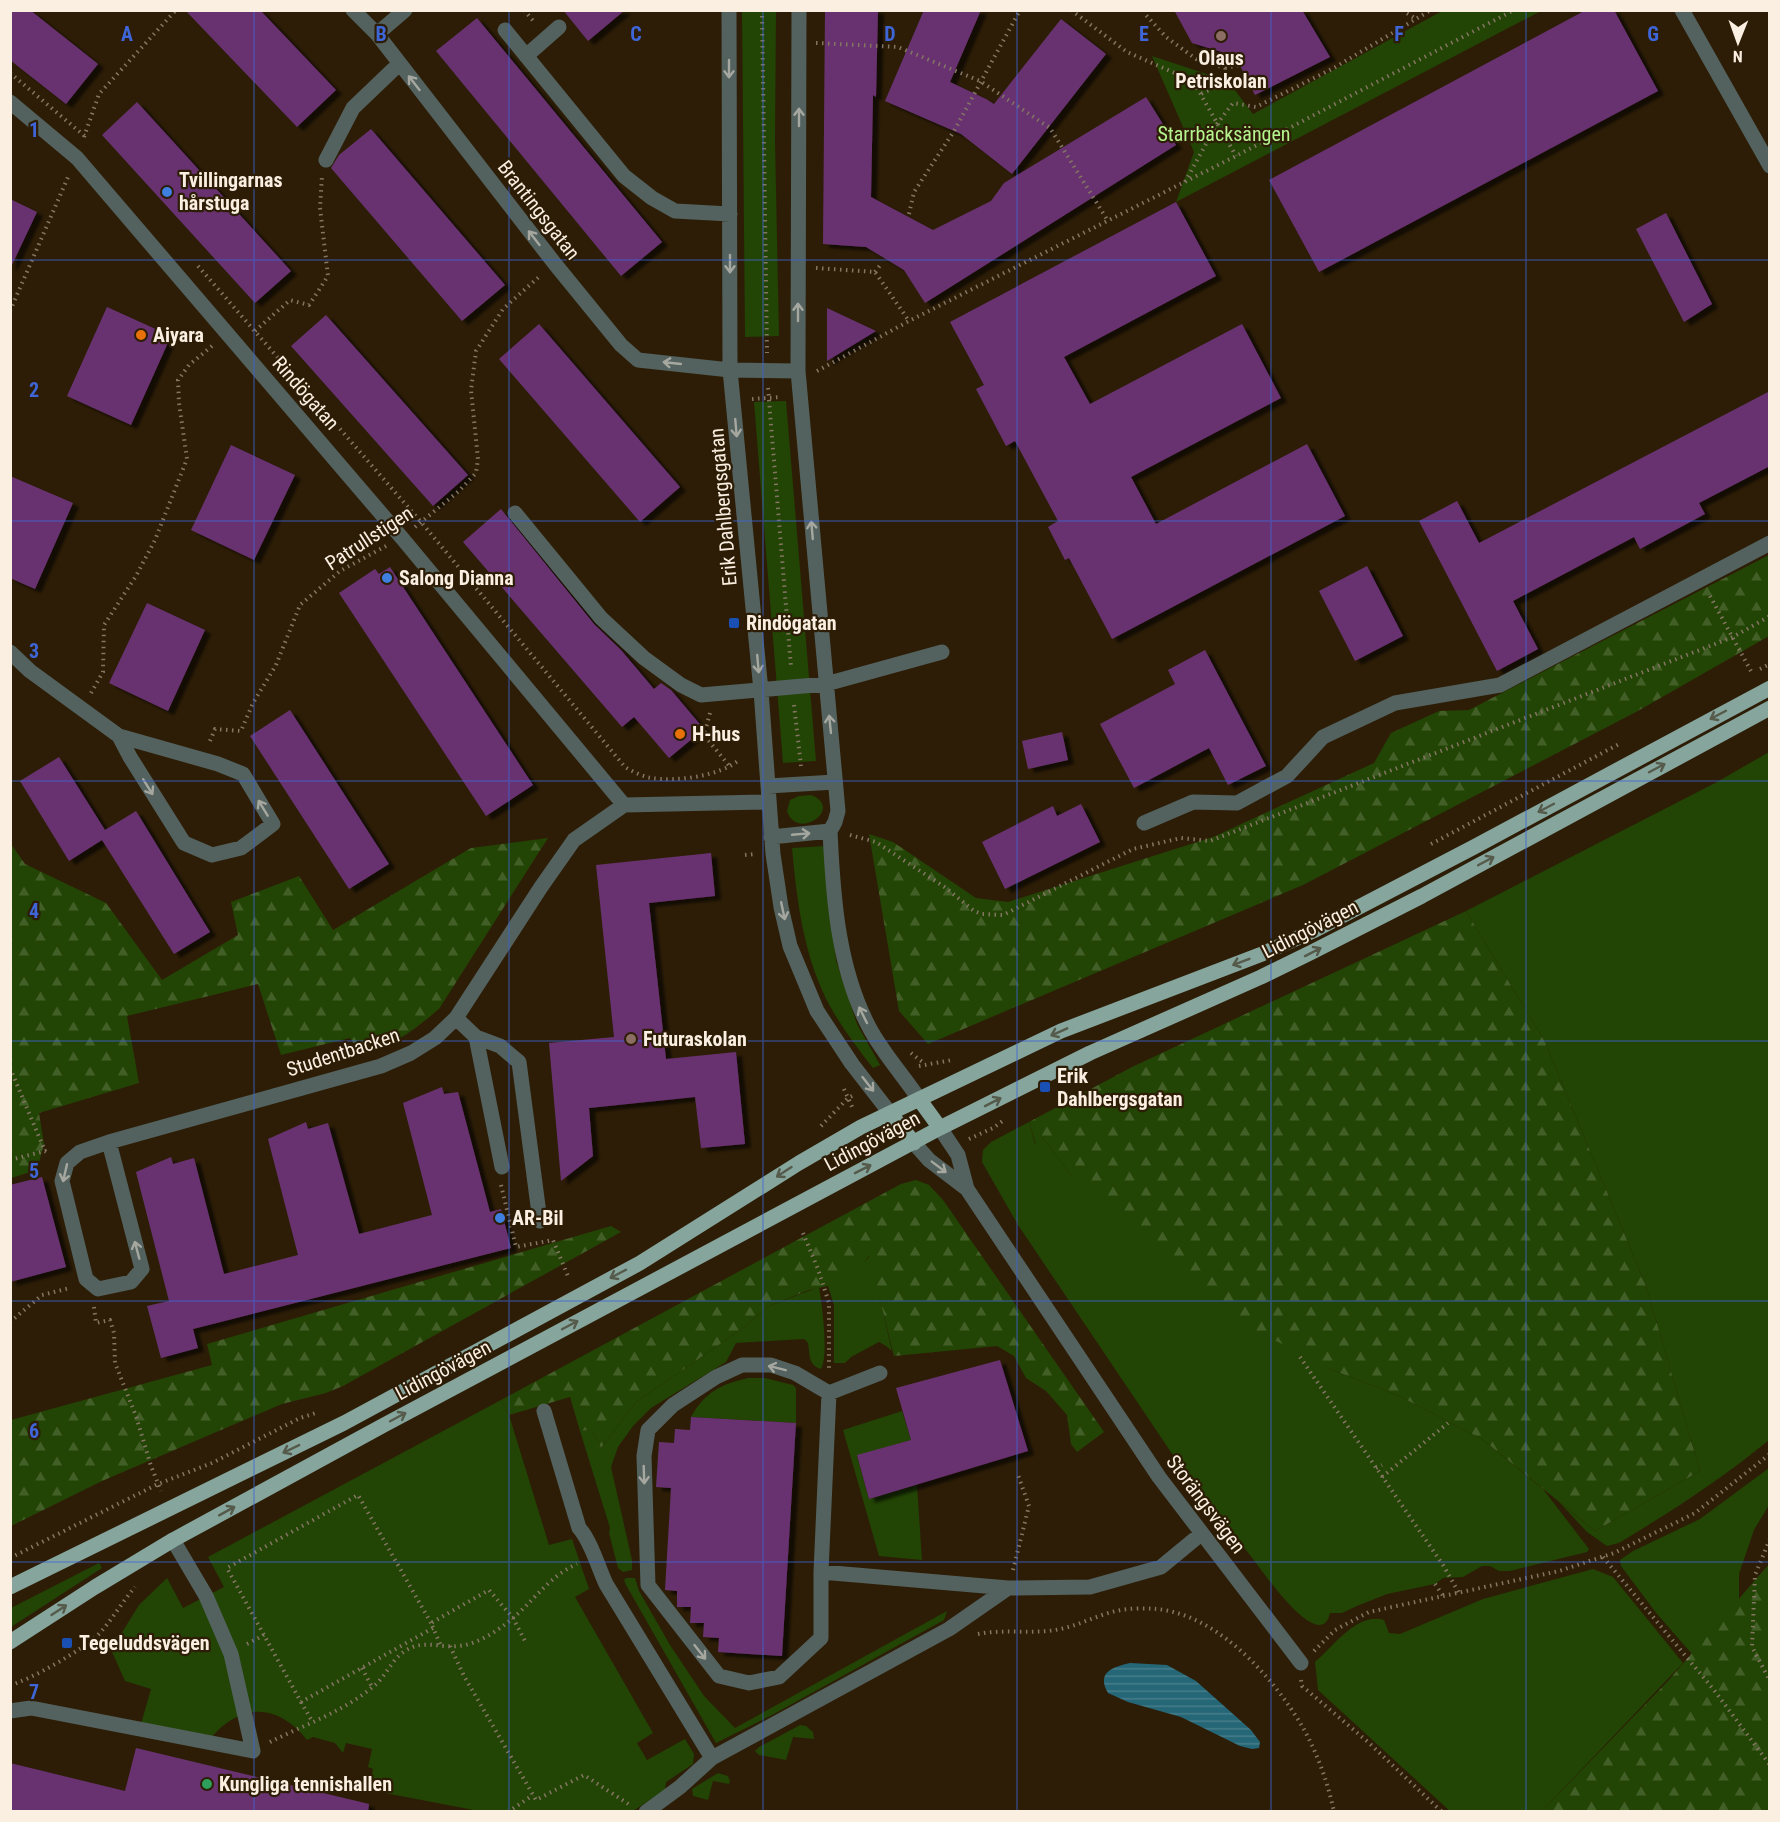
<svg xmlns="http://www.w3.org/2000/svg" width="1780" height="1822" font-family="'Roboto Condensed',sans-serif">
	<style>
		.green { fill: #224404 }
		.forest { fill: url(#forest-firs) }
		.water { fill: url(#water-rules) }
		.building { fill: #683371; filter: url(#shadow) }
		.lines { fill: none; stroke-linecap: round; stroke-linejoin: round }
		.path { stroke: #847663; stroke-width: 4; stroke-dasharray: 1.5 4.5; stroke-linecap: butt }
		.minor { stroke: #53625f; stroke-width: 15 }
		.major { stroke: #85a59d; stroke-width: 15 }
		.oneway { stroke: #a6a8a0 }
		.oneway2 { stroke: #555a4a }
		.grid { fill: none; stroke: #3e66d9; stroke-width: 1.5; stroke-opacity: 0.55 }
		.education-dot { fill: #8d6e63; stroke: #2d1d06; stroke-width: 2 }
		.shop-dot { fill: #3f7fe0; stroke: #2d1d06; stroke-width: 2 }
		.food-dot { fill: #e8710a; stroke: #2d1d06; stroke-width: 2 }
		.transit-dot { fill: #1a4fb4; stroke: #2d1d06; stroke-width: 2 }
		.leisure-dot { fill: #2e9e5b; stroke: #2d1d06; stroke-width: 2 }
		.labels { text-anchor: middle; stroke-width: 4.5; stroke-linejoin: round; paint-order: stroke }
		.poi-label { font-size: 20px; font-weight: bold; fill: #faefe1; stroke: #2d1d06; text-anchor: start }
		.park-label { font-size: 20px; fill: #b5f48e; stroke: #2d1d06 }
		.street-label { font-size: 20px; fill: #faefe1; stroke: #2d1d06 }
		.grid-label { font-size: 20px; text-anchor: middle; font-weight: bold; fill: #3e66d9; stroke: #2d1d06; stroke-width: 4.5; stroke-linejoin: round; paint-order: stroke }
	</style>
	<defs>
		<pattern id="forest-firs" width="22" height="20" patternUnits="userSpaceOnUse" patternTransform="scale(1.5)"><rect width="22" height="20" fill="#224404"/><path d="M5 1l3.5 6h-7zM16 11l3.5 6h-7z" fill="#435f28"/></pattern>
		<pattern id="water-rules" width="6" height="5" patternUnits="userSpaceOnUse" patternTransform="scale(1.5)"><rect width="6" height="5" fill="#256677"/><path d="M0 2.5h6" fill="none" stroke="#467c8a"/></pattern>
		<filter id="shadow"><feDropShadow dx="6" dy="4" stdDeviation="1.5" flood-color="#0009"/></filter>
	</defs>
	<rect width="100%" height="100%" fill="#2d1d06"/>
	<path class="green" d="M1444,10l97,1 -365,191 18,-50 -42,-96 76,25 25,33z
		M742,11h34l-1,129 4,196 -34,1z
		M786,401l30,360 -33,2 -29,-361z
		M1769,752v688c-47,39 -97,71 -150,103l-12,3 -20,-14 -28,-30 36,29 105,-60 -54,-185 -102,-246 -78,-129 251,-129z
		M811,795c34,13 -14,47 -24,16l3,-11 9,-4z
		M825,846l11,114 21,64 23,41 -7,3c-15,-19 -30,-39 -42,-60 -27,-49 -34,-105 -39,-160z
		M1029,1122l6,22 8,-6 28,37 259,194 67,26 85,44 61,50 46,60 -2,3 -77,19h-11l-9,-5h-8l-19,11 -20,1 -8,6 -48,10 -30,12 -15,7h-12c-10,44 -71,-47 -80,-58 -8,-11 -20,-19 -30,-30l-202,-300 -36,-63 1,-12 8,-8z
		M870,1256l22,95 -6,-5 -7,-4 -28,15 -6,6h-11v-58l-6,-19 36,-24z
		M819,1287c3,17 10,68 2,82 -13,-4 -11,-14 -13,-26l-4,-4 -68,4 -10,19 -75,46 -18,18 -15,21 -7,20 21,93v10l-9,2 -5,-4 -9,-35 1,-5 -30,-97 12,-1 9,18 35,-46 103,-71 30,-25z
		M748,1378h17l28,7 3,3v35l-105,-6c13,-24 30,-33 57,-39z
		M501,1400l8,15 40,130 23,-6 17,50 -14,8 78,136 -16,10 10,17 38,-21 9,15 -1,10 -27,18 -1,8 -32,21h-154l-110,-21 4,-21 -5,-2 4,-18 -26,-6 -3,10 -8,-10 -22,-6 -6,3c-30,-38 -67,-37 -97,-1l-69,-15 10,-35 -26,-8 -17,-38 13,-9 18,-29 28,-27 16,30 41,-21 -16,-30z
		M902,1411l9,29 -54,16 12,43 48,-14 5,75 -43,-4 -36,-126z
		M1769,1468v37l-15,25 -15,44v25l-47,55 -35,-40 -36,-48 -1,-6 13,-9 67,-32z
		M99,1563l3,5 -91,59v-19z
		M1593,1569l20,8 70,86 -141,148 -91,1 -133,-122 -3,-28c18,-15 42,-50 69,-42l5,13 11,1 83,-35z
		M626,1578h9l4,13 31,54 34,51 31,32 212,-117 -3,9 -172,95 -56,28 -90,-158 -2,-5z
		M800,1725l6,1 7,6 1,7 -21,-2 -7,23 -27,-5 -4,-4 4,-4z
		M718,1773l10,3 2,5 -1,3 -16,-3 -5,19 -15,-4 -1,-7z"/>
	<path class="forest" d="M1769,555v81l-133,76 -333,173 -375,159 -29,-33 -30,-177 24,8 83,56 32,4 205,-65 161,-74 17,-30 48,-22 30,-1z
		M548,838l-109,171c-26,22 -45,36 -77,46l-12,-17 -69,17 -23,-71 -131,32 12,67 -100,30 5,31 -7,26 -26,8v-334l14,20 81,39 56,77 76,-45 -7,-33 68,-26 34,54 138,-82z
		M1466,911l78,129 102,246 54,185 -105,60 -113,-92 -85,-44 -67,-26 -73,-38 -90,-70 -66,-59 -30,-27 -28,-37 -7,7 -7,-23 103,-55z
		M916,1180l13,5 14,15 161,232 -27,20 -6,-8 -4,-29 -21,-24 -20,-13 -12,-22 -17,-10 -103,10 -25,-100 -12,15 -25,14 -23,5 -40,16 -30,25 -103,71 -35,46 -9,-18 -12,1 -10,-34 -61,18 -8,-15 400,-216z
		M611,1226l10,6 -278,154 -17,7 -44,11 -180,77 -91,45v-106l201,-55 -5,-21z
		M1769,1564v247h-227l125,-129z"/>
	<path class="water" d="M1130,1663l37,2 29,16 55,49 9,12 -1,6 -7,1 -12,-3 -59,-29 -53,-15 -20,-9c-12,-21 5,-26 22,-30z"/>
	<path class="building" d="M10,10h20l68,54 -32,40 -56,-44z
		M185,10h75l76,80 -39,37z
		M563,10h62l-37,31z
		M825,10h53l-2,87 -3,-2 -2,102 62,33 58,-29 13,-18 142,-86 30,48 -251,158 -21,-33 -38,-23 -43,-3z
		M924,10h57l-31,72 36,17 8,5 67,-85 45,35 -94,120 -51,-40 -76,-33z
		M1174,10h128l28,47 -75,38 -20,-39 -43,-13z
		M1586,10h28l44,81 -339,181 -50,-92z
		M477,18l185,224 -41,34 -185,-225z
		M137,102l154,169 -36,32 -153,-168z
		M371,129l134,156 -43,36 -131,-153 8,-13z
		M10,199l27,13 -27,57z
		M1176,202l40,74 -152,81 26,47 152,-80 39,74 -150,79 25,47 151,-80 38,72 -233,123 -43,-81 -4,2 -17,-33 10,-6 -43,-80 -9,5 -30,-57 8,-4 -34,-63z
		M1666,213l46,91 -28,18 -48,-93z
		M107,307l64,29 -40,89 -64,-29z
		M827,308l49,23 -49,30z
		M326,315l142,160 -35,31 -142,-160z
		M539,324l141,163 -40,35 -141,-163z
		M1770,391v75l-71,37 6,11 -65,35 -6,-12 -121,64 25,48 -41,22 -78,-150 38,-20 22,42z
		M231,445l64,30 -41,85 -63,-30z
		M10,476l63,27 -38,86 -25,-11z
		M501,509l93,115 27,26 33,39 7,-6 10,7 33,39 -35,29 -35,-41 -12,10 -159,-185z
		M1367,566l36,70 -48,25 -36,-70z
		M390,567l143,218 -47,31 -147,-223 36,-24 4,5z
		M147,603l58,27 -37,81 -59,-28z
		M1205,650l61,116 -38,19 -19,-37 -75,40 -34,-64 75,-40 -7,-14z
		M290,710l99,154 -40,25 -99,-153z
		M1062,732l6,28 -40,9 -6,-28z
		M59,757l46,73 31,-19 74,121 -36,22 -72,-114 -33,21 -49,-80z
		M1081,804l19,38 -95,47 -23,-47 71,-36 4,10z
		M711,853l4,43 -66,7 17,156 70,-7 9,92 -44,4 -6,-51 -106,11 4,48 -32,25 -12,-138 65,-6 -18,-172z
		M442,1087l2,7 14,-2 32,120 11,-3 10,39 -318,81 5,19 -37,10 -14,-52 22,-5 -33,-129 35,-15 2,7 21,-6 30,116 74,-19 -30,-116 38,-17 2,7 20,-6 31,111 73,-19 -29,-112z
		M42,1177l24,90 -56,15v-97z
		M1000,1360l28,91 -159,48 -12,-44 54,-15 -15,-52z
		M691,1417l105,6 -14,233 -64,-4 1,-14 -16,-1 1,-14h-14l1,-16h-14v-16l-12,-1 6,-102 -15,-1 3,-45 15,1 1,-14 15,1z
		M136,1748l233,56 -1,8h-358v-49l115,28z"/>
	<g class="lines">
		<path class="path" d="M524,10l11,13
			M762,10l5,343
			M1071,10l56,42 66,29 43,75
			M1145,10v4l21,23 30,22 29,9 3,13 -27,13
			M1402,10l14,9
			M816,43l82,4 82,34 70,47 58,93
			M1225,68l14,-3
			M10,73l77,65
			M84,137l15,-43 77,-84
			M1185,182l32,-58 16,-21 23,4 76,-38 99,-59
			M909,214l5,-22 40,-61 66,-121
			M198,266l223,256 204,245c8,5 17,9 26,11 25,4 69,-2 88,-18
			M816,268l59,4 34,49
			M875,272l6,-8
			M10,311l58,-134
			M255,331l35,-31 19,5 19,-29 -8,-68 2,-32
			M817,371l92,-50 327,-165 278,-146
			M768,388l23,279
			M752,399l29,-2
			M415,527l44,-36 17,-18 2,-14 -7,-69 5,-39 27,-42 37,-33
			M1710,596l42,77
			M1760,669l10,-5
			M91,693l12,-21 1,-47 32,-49 19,-36 32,-81 -8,-56 -1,-23 11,-15 23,-19
			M794,705l7,61
			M710,713l-6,22 27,33
			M210,741l5,-12 26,2 12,-28 23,-38 24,-60 40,-34 46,-25
			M850,835l26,7 70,46 28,23 8,3 21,1 130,-66 48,-11 29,3 523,-204 37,-21
			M1431,844l190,-101
			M745,855l10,-1
			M911,1053l14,11
			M919,1066l33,-6
			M10,1068l35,83
			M844,1089l9,20
			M821,1126l27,-28 6,-3
			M969,1139l24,-11 11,-8
			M10,1160l35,-9 3,2
			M501,1185l15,62 37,-7 15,36
			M803,1233l15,36 11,34v68
			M94,1307l2,16 14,-3 4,13 1,30 21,53 15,50 10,25
			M10,1322l32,-27 28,-7
			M1300,1357l143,208 16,28
			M1376,1468l6,-3
			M1382,1477l66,-54
			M1770,1539l-15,36 -3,72 18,34
			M1603,1557l111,133 56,75
			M10,1558l148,-74 54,-21 88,-45 16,-5
			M1013,1570l16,-64 -11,-31
			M1435,1584l9,13
			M431,1623l-73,-128 -131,73 74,134 132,-74
			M978,1634c26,-5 52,0 77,-4 20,-3 38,-13 57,-18 14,-4 31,-4 45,-3 61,6 116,68 145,117 15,26 26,57 32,86
			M247,1644l17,-9
			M440,1644l-9,-21 58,-33 24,28 12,23
			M450,1646l14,30 72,124 48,-25 46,30
			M1314,1651l21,-21 34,-18 190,-41 55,-18 81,-40 75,-59
			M362,1668l10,19
			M1301,1680l1,6 66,56 74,70
			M10,1685c19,-4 75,-37 88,-50 14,-15 24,-33 37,-48
			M301,1702l11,19
			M270,1742c34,-17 75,-31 105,-57 11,-9 17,-26 30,-34 18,-12 34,-3 53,-5 15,-1 31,-10 42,-18 29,-19 45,-50 77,-64
			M508,1812l25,-17"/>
		<path class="minor" d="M353,10l24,24 178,230 66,81 17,15 92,10 68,1
			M729,10l1,360 31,321 12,163 8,53 9,39 27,65 35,53 38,49
			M799,10l-1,361 40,440 -3,11 -5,9c3,67 8,137 39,196 13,25 34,48 50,72
			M1682,10l88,156
			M505,30l119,146 28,22 23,13 55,3
			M377,34l28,-24
			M526,56l33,-29
			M10,102l67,56 325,380 222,267 145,-3
			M326,160l27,-52 46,-44
			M515,513l86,105 43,40 37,27 20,10 125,-11 116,-32
			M10,652l20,19 89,65 99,28 25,10 30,50 -32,24 -29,7 -28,-12 -54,-86 -11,-21
			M768,786l67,-4
			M1144,823l49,-21 44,1 50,-27 36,-39 72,-34 105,-18 270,-142
			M771,837l59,-6
			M456,1018l20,19 26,130
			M476,1037l24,9 19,16 21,159
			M940,1128l18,27 9,34
			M109,1142l33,127 -11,13 -33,7 -12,-10 -24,-98 5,-18 13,-11 29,-10 272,-76 30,-13 24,-15 21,-20 85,-131 33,-47 50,-35
			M914,1143l15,17 38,29 192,288 142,186
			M829,1393l-34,-20 -24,-8h-29l-26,12 -43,28 -25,25 -4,26 4,129 71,91 30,7 30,-6 42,-39v-66l8,-179 51,-20
			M544,1411l35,117c12,13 19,39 27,56l106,174
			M821,1572l187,16 82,-1 71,-20 40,-33
			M10,1711l21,-3 222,43 -22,-97 -25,-58 -33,-56
			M646,1812l34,-25 32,-29 237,-129 59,-41"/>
		<path class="major" d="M919,1099l21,29
			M890,1113l24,30
			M10,1587l334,-164 296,-160 159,-100 62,-36 200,-96 201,-77 51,-23 161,-84 296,-159
			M10,1642l85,-55 78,-47 211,-115 556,-297 150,-75 171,-76 51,-25 110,-56 348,-188"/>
	</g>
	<defs><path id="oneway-shaft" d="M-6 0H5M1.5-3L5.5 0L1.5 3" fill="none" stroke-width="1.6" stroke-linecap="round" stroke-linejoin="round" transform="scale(1.5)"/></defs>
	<g class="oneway">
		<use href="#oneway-shaft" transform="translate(729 69) rotate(90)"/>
		<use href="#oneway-shaft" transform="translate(414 83) rotate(-128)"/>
		<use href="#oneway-shaft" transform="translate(799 117) rotate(-90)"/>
		<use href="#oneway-shaft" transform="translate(534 238) rotate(-128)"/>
		<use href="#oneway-shaft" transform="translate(730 264) rotate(90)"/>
		<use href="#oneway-shaft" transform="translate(798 312) rotate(-90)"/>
		<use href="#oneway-shaft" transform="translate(672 363) rotate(-174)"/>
		<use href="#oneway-shaft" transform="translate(736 428) rotate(85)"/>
		<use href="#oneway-shaft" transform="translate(812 530) rotate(-95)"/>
		<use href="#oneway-shaft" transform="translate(758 664) rotate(85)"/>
		<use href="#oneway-shaft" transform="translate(830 724) rotate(-96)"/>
		<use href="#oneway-shaft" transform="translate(148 787) rotate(58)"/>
		<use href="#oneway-shaft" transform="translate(263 808) rotate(-121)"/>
		<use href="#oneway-shaft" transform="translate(801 834) rotate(-5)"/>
		<use href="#oneway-shaft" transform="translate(783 911) rotate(78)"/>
		<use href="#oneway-shaft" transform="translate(863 1015) rotate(-116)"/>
		<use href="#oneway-shaft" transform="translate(868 1084) rotate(52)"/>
		<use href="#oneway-shaft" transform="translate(939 1167) rotate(37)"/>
		<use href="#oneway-shaft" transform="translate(65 1173) rotate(103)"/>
		<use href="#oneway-shaft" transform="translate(137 1250) rotate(-105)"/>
		<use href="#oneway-shaft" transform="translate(777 1368) rotate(-166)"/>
		<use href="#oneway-shaft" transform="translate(644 1475) rotate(88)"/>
		<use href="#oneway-shaft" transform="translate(700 1652) rotate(52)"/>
	</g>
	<g class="oneway2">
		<use href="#oneway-shaft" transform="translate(1718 715) rotate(152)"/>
		<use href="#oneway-shaft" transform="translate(1657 768) rotate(-28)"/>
		<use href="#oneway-shaft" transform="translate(1546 808) rotate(152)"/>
		<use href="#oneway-shaft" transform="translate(1486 861) rotate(-28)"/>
		<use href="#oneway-shaft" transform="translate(1313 952) rotate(-27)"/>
		<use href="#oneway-shaft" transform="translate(1241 962) rotate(159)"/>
		<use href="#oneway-shaft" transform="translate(1059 1032) rotate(156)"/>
		<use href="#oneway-shaft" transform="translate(993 1102) rotate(-27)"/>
		<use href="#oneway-shaft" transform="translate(863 1169) rotate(-27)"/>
		<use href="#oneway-shaft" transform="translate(784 1172) rotate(147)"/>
		<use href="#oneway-shaft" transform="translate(618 1274) rotate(152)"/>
		<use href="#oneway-shaft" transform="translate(570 1325) rotate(-28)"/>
		<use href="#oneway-shaft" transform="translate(398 1417) rotate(-28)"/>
		<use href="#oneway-shaft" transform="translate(291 1449) rotate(154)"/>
		<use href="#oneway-shaft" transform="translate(227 1511) rotate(-29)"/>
		<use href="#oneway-shaft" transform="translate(59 1610) rotate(-33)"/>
	</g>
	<path class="grid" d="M254,10v1802M509,10v1802M763,10v1802M1017,10v1802M1271,10v1802M1526,10v1802M10,260h1760M10,521h1760M10,781h1760M10,1041h1760M10,1301h1760M10,1562h1760"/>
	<g class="education-dot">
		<circle cx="1221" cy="36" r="6"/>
		<circle cx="631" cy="1039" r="6"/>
	</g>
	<g class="shop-dot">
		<circle cx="167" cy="192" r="6"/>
		<circle cx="387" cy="578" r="6"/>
		<circle cx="500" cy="1218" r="6"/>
	</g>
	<g class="food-dot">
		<circle cx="141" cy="335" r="6"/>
		<circle cx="680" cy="734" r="6"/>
	</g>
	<g class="transit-dot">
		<rect x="728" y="617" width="12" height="12" rx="3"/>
		<rect x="1039" y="1081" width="12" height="12" rx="3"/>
		<rect x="61" y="1637" width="12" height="12" rx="3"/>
	</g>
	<circle class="leisure-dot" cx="207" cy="1784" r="6"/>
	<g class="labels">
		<g class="poi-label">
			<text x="1221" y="65" text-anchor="middle">Olaus<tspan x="1221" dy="23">Petriskolan</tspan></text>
			<text x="179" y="187">Tvillingarnas<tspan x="179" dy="23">hårstuga</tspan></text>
			<text x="153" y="342">Aiyara</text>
			<text x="399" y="585">Salong Dianna</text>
			<text x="746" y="630">Rindögatan</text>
			<text x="692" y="741">H-hus</text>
			<text x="643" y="1046">Futuraskolan</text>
			<text x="1057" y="1083">Erik<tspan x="1057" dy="23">Dahlbergsgatan</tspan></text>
			<text x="512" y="1225">AR-Bil</text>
			<text x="79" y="1650">Tegeluddsvägen</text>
			<text x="219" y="1791">Kungliga tennishallen</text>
		</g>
		<g class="park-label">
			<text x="1224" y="141">Starrbäcksängen</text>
		</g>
		<g class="street-label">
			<text transform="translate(539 210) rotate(52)" y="7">Brantingsgatan</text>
			<text transform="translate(306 393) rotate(49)" y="7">Rindögatan</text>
			<text transform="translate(723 507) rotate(-95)" y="7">Erik Dahlbergsgatan</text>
			<text transform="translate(369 538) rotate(-33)" y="7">Patrullstigen</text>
			<text transform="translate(1310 929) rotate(-27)" y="7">Lidingövägen</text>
			<text transform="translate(343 1052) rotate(-18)" y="7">Studentbacken</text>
			<text transform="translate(872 1141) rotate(-28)" y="7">Lidingövägen</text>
			<text transform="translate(443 1370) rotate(-28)" y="7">Lidingövägen</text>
			<text transform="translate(1206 1504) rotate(53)" y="7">Storängsvägen</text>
		</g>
	</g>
	<g class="grid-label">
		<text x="127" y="41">A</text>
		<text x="381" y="41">B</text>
		<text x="636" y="41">C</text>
		<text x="890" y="41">D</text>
		<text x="1144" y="41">E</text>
		<text x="1399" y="41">F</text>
		<text x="1653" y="41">G</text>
		<text x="34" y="137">1</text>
		<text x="34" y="397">2</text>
		<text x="34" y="658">3</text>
		<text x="34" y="918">4</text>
		<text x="34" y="1178">5</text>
		<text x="34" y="1438">6</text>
		<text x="34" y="1699">7</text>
	</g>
	<rect width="1780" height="1822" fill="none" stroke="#faefe1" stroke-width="24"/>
	<g transform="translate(1738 42) rotate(181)" stroke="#2d1d06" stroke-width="4.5" paint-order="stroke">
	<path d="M0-4.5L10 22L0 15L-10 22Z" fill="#faefe1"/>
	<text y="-9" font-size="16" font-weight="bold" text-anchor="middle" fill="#faefe1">N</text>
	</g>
</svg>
